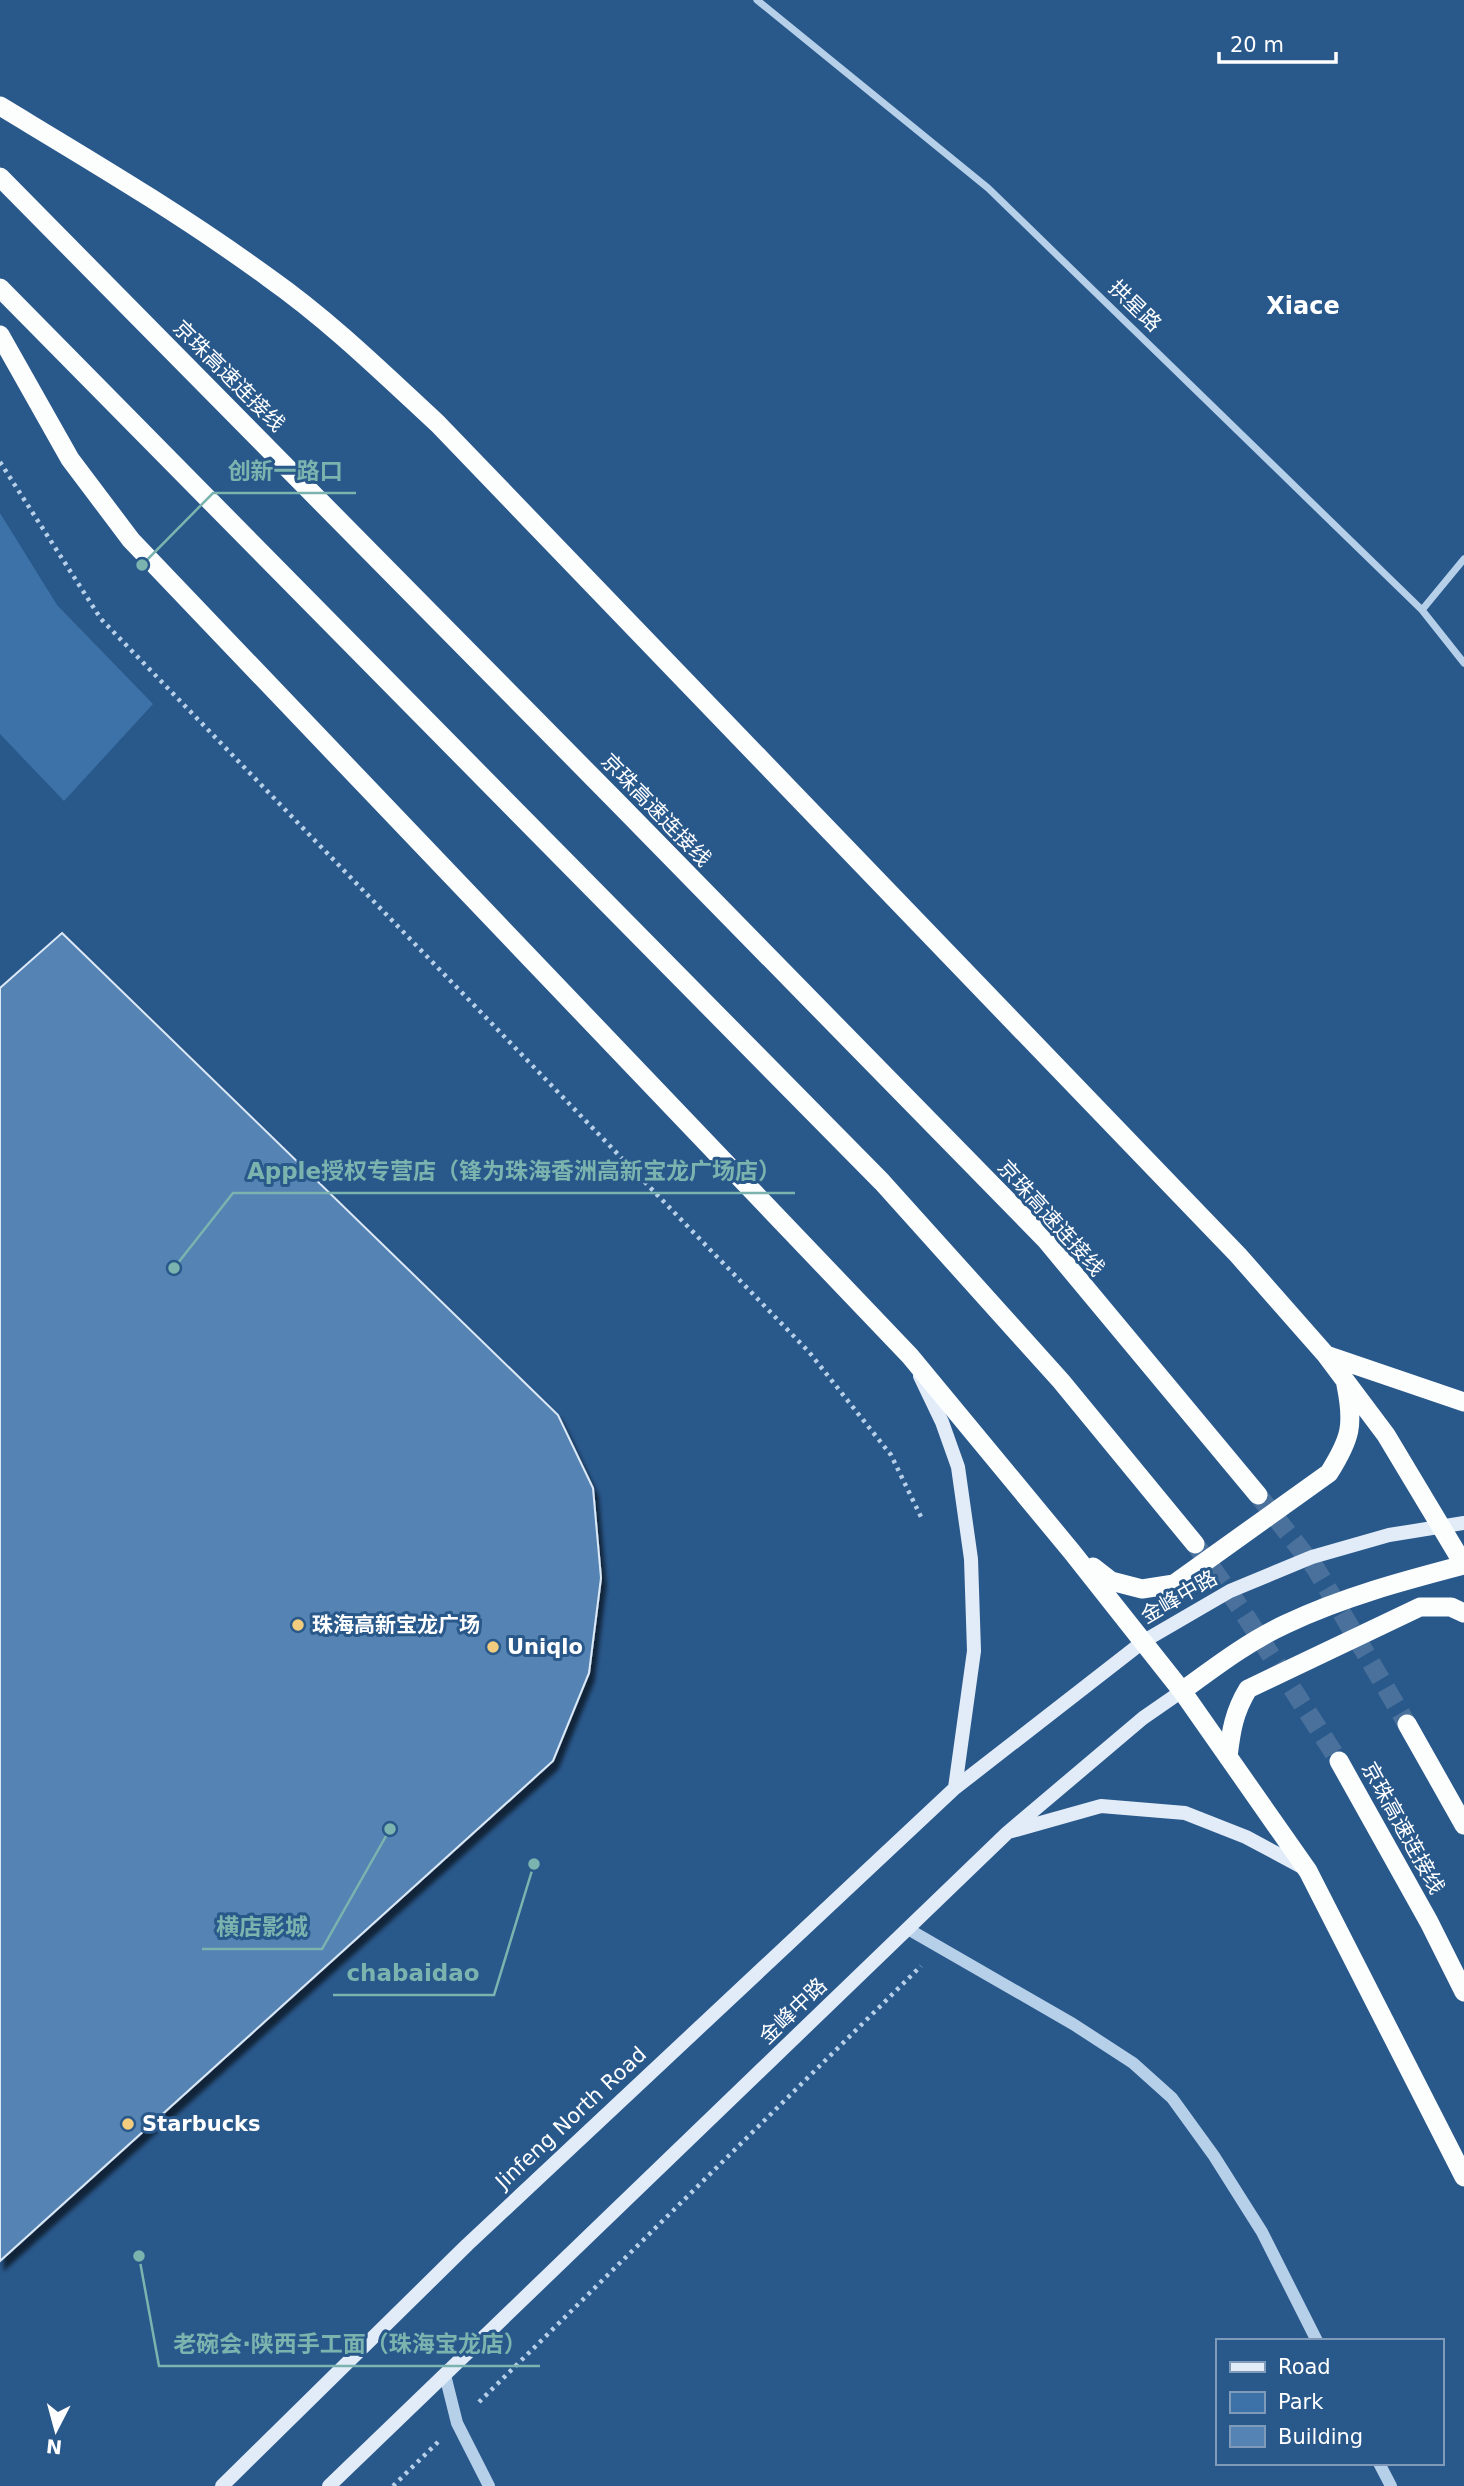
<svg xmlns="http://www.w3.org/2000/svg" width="1464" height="2486" font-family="'DejaVu Sans','Noto Sans SC',sans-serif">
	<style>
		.green { fill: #3d72a8 }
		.building { fill: #5583b3; stroke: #dbe9f7; stroke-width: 2; filter: url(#shadow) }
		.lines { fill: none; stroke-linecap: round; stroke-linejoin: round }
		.trunk-tunnel { stroke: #49719c; stroke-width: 19; stroke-dasharray: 19 10; stroke-linecap: butt }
		.path { stroke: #b7d0e9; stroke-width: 4.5; stroke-dasharray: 3.5 5; stroke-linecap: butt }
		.minor { stroke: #b7d0e9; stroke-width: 7 }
		.tertiary { stroke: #b7d0e9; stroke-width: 12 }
		.secondary { stroke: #e2ecf8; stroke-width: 14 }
		.trunk { stroke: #fcfefe; stroke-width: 19 }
		.poi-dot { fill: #f1cb7e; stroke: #29588b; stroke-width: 2.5 }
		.labels { text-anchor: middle; stroke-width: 6; stroke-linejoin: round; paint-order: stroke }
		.street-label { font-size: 21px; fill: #fff; stroke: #29588b }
		.poi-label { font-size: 21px; font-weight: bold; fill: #fff; stroke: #29588b; text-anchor: start }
		.quarter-label { font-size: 24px; font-weight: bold; fill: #fff; stroke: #29588b }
		.leader { fill: none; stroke: #7bb4af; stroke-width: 2.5 }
		.callout-dot { fill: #7bb4af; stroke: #29588b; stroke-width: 2.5 }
		.callout-label { font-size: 23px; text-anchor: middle; font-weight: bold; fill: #7bb4af; stroke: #29588b; stroke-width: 6; stroke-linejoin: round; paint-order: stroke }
	</style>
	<defs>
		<filter id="shadow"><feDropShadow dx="4.5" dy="8" stdDeviation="2" flood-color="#0009"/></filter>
	</defs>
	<rect width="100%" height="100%" fill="#29588b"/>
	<path class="green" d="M0,513l57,92 96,99 -89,97 -64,-67z"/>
	<path class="building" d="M62,933l496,482 35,73 8,90 -12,95 -36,88 -553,500v-1273z"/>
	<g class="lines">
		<path class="trunk-tunnel" d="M1258,1495l58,74 91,155
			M1195,1544l46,65 98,152"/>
		<path class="path" d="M0,462l101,157 708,733 82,103 32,66
			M479,2402l442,-436
			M393,2486l45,-44"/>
		<path class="minor" d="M757,0l231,188 434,422 42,53
			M1422,610l42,-51"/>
		<path class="tertiary" d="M908,1929l165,95 60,39 39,35 42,58 48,76 55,109
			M445,2375l12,48 32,63
			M1379,2463l12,23"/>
		<path class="secondary" d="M920,1376l22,46 16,45 13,92 3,92 -19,137
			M1012,1831l89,-25 84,7 61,24 58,31
			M222,2486l245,-241 488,-457 189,-147 86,-50 82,-34 77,-22 75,-12
			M329,2486l678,-653 136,-115 39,-27"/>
		<path class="trunk" d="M0,106c91,55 183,109 269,172 61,43 115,96 169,146l800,831 88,100 60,80 78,130
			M0,177l618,626 427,436 213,256
			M0,288l882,894 179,199 134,163
			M0,335l70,124 61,81 779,816 162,196 110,139 126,180 156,306
			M1326,1355l138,47
			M1093,1567l18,14 31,8 32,-5 155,-111c22,-35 25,-48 17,-88
			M1182,1691c33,-24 67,-50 104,-67 57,-27 117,-43 178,-59
			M1407,1724l57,101
			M1228,1757c3,-26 6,-45 20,-68l172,-82h31l13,6
			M1339,1761l90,161 35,70"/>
	</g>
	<g class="poi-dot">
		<circle cx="298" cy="1625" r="7"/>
		<circle cx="493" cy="1647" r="7"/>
		<circle cx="128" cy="2124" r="7"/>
	</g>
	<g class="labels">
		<g class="street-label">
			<text transform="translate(1135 306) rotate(44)" y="7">拱星路</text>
			<text transform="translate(229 376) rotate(45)" y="7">京珠高速连接线</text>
			<text transform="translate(656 810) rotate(46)" y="7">京珠高速连接线</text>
			<text transform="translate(1051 1218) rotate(48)" y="7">京珠高速连接线</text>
			<text transform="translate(1179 1597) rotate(-30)" y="7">金峰中路</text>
			<text transform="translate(1403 1828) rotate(61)" y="7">京珠高速连接线</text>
			<text transform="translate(793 2011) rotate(-44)" y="7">金峰中路</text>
			<text transform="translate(571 2118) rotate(-43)" y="7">Jinfeng North Road</text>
		</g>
		<g class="poi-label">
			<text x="312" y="1632">珠海高新宝龙广场</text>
			<text x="507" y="1654">Uniqlo</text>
			<text x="142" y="2131">Starbucks</text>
		</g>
		<g class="quarter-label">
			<text x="1303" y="314">Xiace</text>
		</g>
	</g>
	<path class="leader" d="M142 565L213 493H356M174 1268L233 1193H795M390 1829L322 1949H202M534 1864L494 1995H333M139 2256L159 2366H540"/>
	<g class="callout-dot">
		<circle cx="142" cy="565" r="7"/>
		<circle cx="174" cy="1268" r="7"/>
		<circle cx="390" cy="1829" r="7"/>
		<circle cx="534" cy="1864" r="7"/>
		<circle cx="139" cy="2256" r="7"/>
	</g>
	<g class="callout-label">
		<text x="285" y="479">创新一路口</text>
		<text x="514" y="1179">Apple授权专营店（锋为珠海香洲高新宝龙广场店）</text>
		<text x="262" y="1935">横店影城</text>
		<text x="413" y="1981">chabaidao</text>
		<text x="350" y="2352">老碗会·陕西手工面（珠海宝龙店）</text>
	</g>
	<rect x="1216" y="2339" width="228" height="126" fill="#29588b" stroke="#7f9bb9" stroke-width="2"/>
	<rect x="1230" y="2362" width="35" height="10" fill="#e2ecf8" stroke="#7f9bb9" stroke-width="2"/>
	<text x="1278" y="2374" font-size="21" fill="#ffffff">Road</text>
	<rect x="1230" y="2392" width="35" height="21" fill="#3d72a8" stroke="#7f9bb9" stroke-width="2"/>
	<text x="1278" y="2409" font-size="21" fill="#ffffff">Park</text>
	<rect x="1230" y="2426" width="35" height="21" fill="#5583b3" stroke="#7f9bb9" stroke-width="2"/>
	<text x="1278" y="2444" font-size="21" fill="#ffffff">Building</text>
	<g transform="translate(56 2430) rotate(186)" stroke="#29588b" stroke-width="5" paint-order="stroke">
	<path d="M0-5L12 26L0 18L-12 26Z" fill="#ffffff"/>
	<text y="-10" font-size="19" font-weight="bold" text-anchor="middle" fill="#ffffff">N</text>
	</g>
	<path d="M1219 52v10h117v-10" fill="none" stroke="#ffffff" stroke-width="3.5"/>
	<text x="1230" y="52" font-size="21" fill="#ffffff" stroke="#29588b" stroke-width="5" paint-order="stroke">20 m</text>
</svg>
